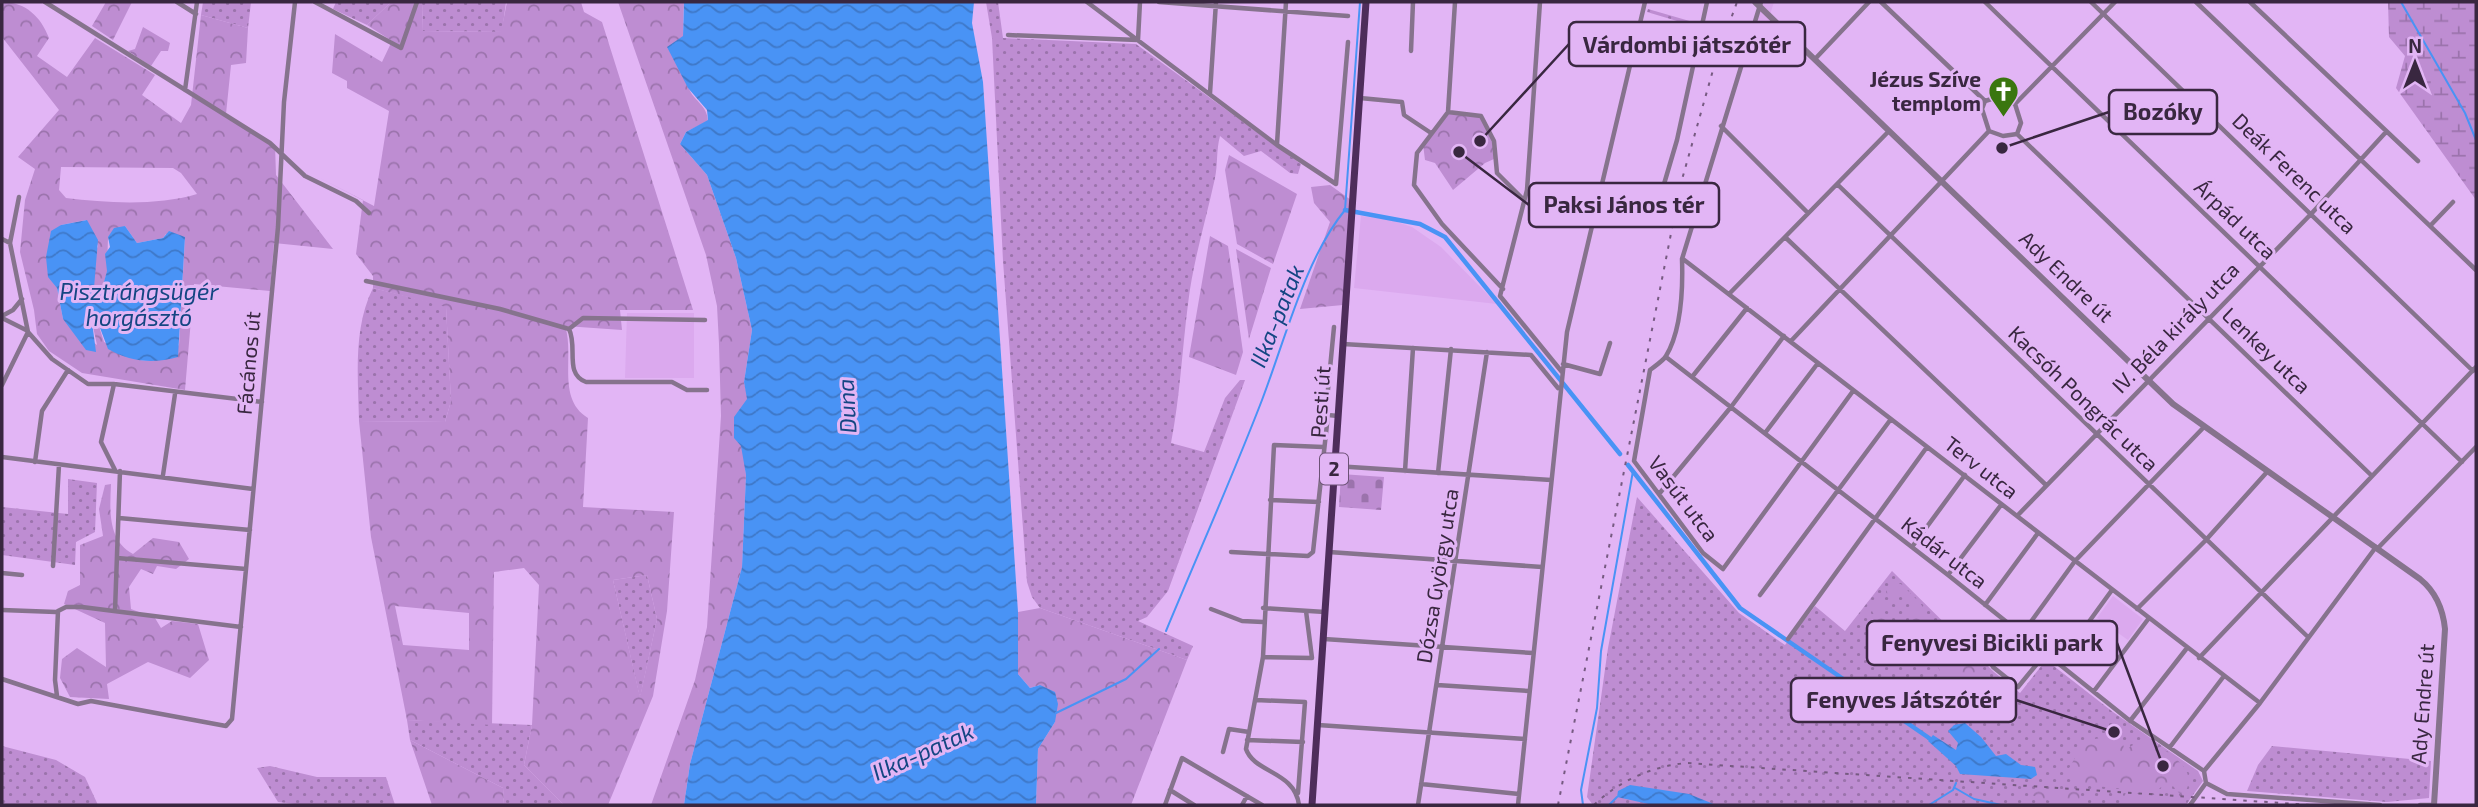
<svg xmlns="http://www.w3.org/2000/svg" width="2478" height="807" font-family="'Exo 2',sans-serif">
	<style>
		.built { fill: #dba9ee }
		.grass { fill: url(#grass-dots) }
		.forest { fill: url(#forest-crowns); fill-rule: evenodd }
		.wetland { fill: url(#wetland-marsh) }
		.cemetery { fill: url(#cemetery-stones) }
		.pitch { fill: #be8dd2 }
		.water { fill: url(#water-waves) }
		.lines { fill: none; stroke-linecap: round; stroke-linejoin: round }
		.stream { stroke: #4993f5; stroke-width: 2 }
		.canal { stroke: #4993f5; stroke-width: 4.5 }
		.minor { stroke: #86738d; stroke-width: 4.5 }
		.tertiary { stroke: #86738d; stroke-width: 6 }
		.primary { stroke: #4e2d5b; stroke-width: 7 }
		.rail { stroke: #765a81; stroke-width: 2; stroke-dasharray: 3.5 7; stroke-linecap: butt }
		.labels { text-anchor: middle; stroke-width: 6; stroke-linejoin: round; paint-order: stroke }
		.shield { fill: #e2b5f5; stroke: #6c5276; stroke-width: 2 }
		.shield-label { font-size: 19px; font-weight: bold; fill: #392740 }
		.poi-label { font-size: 21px; font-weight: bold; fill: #392740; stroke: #e2b5f5; text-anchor: end }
		.street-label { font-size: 21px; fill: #392740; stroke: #e2b5f5 }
		.water-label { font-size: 23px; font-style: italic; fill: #144683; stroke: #e2b5f5 }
		.leader { fill: none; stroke: #392740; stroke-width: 2.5 }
		.callout-dot { fill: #392740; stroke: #e2b5f5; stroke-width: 2.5 }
		.callout { fill: #e2b5f5; stroke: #392740; stroke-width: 2.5 }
		.callout-label { font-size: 23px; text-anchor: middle; font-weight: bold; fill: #392740 }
	</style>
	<defs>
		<pattern id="grass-dots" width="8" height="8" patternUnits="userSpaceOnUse" patternTransform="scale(1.75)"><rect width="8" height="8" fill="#be8dd2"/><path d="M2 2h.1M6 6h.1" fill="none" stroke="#9b73ac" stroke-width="1.8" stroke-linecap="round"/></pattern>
		<pattern id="forest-crowns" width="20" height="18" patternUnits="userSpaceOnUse" patternTransform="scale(1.75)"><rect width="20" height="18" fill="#be8dd2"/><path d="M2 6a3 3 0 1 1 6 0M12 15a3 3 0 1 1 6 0" fill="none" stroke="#9b73ac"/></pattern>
		<pattern id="wetland-marsh" width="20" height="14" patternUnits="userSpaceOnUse" patternTransform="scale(1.75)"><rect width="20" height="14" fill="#be8dd2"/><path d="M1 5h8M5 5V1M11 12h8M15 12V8" fill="none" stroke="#9b73ac"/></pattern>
		<pattern id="cemetery-stones" width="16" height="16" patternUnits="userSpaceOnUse" patternTransform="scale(1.75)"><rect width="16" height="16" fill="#be8dd2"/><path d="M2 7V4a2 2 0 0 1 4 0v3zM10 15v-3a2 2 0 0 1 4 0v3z" fill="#9b73ac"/></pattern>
		<pattern id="water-waves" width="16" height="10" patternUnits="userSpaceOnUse" patternTransform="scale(1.75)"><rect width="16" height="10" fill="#4993f5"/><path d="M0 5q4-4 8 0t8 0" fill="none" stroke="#3e78c8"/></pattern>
	</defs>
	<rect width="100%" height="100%" fill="#e2b5f5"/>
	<path class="built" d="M1762,2h12l-5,16 11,13 -10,13 -18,-15z
		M1361,216l30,4 21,7 29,20 56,57 -143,-16z
		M627,313h67v65h-69z
		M2113,596l30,23 -15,21 -31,-22z"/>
	<path class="grass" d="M203,2h48l-3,26 -47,-13z
		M336,2h55l-24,23 -34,-16z
		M422,2h84l-4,30 -79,-1z
		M986,2h12l5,36 133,6 165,120 -3,10 -8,-1 -29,-22 -17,5 -24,-20c-4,15 -2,28 -5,42 -9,42 -22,83 -27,126 -6,47 -8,93 -17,139l33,9 21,-54 15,-18h5l-77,211 -21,26 -9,4 55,25 -6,14 -147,-52 -8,-11 -5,-15 -24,-321 -11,-223z
		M1648,9l52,15 -6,25 -22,-7 5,-21 -30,-9z
		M373,288l73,18 5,95 -6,21 -86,-1c-1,-45 -6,-93 14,-133z
		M68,479l29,4 -2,49 -19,10 -1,23 -73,-10v-48l66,7z
		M1637,497l102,116 46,32 30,-39 30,25 47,-60 102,101 26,21 26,-33 67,52 85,59 5,10 -17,24h-593l-6,-8 21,-149z
		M647,575l10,44 -17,79 -27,-118z
		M407,720l125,5 -8,40 40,40h-60l-1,-17 -93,-48z
		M2,746l54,14 29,17 13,28h-96z
		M2272,746l159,15 -2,37 -42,4 -140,-11 11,-26z
		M270,766l47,11h69l9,28h-91l-26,-3 -21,-34z"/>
	<path class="forest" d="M2,2c24,0 39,15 47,36l-12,18 30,21 28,-39 60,37 -13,20 39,28 10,-18 10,-90 47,13 -2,35 -15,2 -5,49 49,31 1,30 57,74 -59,-6 -4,48 -76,-7 -9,106 -103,-17 -33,-22 -12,-17 -3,-24 -14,-58 5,-52 10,-31 -17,-12 41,-47 -57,-73zM61,167l112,1 8,5 16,21c-40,12 -90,9 -131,4l-7,-8zM86,220l12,26 -3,8 -3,46 8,-4 7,-24 1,-34 17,-12 12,17 26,-5 3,-4 19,3 -6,108c-33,27 -40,15 -75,-3l-7,-22 -5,2 5,23 -34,-26 -6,-31 -11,-31 15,-32z
		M106,2h26l-19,38 -21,-14z
		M391,2h31l1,29 78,1 6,-30h74l3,10 18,10 91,288h-73l2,20 -57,-4c10,29 -9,73 23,92l-5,89 91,5 -7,99 -14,85 -45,109h-44l-40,-40 8,-40 7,-140 -15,-17 -30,4 -2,153 -85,-5 -36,-183 -12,-116 86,1 6,-21 -5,-94 -73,-19v-12l-17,-22 7,-54 -43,-22 54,28 15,-95 -42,-23v-7l-15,-8 3,-39 47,28 10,-21 -25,-16zM647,575l10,44 -17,78 -27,-117zM395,606l74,7v37l-66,-5z
		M618,2h66c-1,20 -3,70 5,87 6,13 18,16 19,32l-22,11 -6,12 27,31 29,83 16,72 -8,52 4,17 -9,14 7,62 -4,92 -52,197 -6,41h-33l44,-125 12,-53 14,-211 -2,-72 -2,-38 -11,-51z
		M143,27l27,16 -2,8h-7l-10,15 -23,-15 7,-2z
		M1448,112l33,4 13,25v18l-9,4 -32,27 -18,-27 -10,-3 -2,-16z
		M1229,155l68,39 -24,70 -36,-20 -12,-74z
		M1330,185l21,15 -8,105 -43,4 30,-87 -16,-19 -3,-16z
		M1210,236l18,10 15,106 -7,23 -47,-18z
		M1236,249l35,19 -22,71z
		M111,484c-1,25 -4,56 22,70l20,-16 26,4 10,17 -13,10 -19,-3 -4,8 -12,-5 -12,18 2,22 24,9 6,10 11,-7 26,3 11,36 -19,18 -42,-16 -41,22 2,15 -39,-2 -10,-19 2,-19 15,-11 29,19 -1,-44 -41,-19 4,-13 12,-6v-40l23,-9 -4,-27 6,-24z
		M1890,584h11c17,17 34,29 28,54 5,8 12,11 21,8l2,8 21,6 13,12 -3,13 -6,2 -9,-5 -7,5c-23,-10 -24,-22 -33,-43l-8,-3 -10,9 -12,-6 -16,-1 -2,-16 -8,-16 2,-7 6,-4c7,10 4,23 16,33l8,-2 11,-24 -13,-13 -13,4 -3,-6z
		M1040,608l147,52 -56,145h-95l2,-56 17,-27 -15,-37 -10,3 -12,-14v-62z
		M2117,736l6,4 1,11 21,-14c17,12 56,31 40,55l-6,1 -7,-8h-9l-7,7 -81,-8 -7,-14 8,-14 3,-15z
		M410,740l93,48 1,17h-72z
		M2038,788l42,4 -1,13h-16l-32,-10z"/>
	<path class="wetland" d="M2388,2h88v198l-80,-112 9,-32 -16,-19z"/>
	<path class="cemetery" d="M1341,474l43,3 -3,33 -42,-3z"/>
	<path class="pitch" d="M2126,793l56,4v8h-63z"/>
	<path class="water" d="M684,2h290l-2,21 11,59 35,530v62l12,14 10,-3 15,7 3,12 -3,18 -17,27 -2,56h-352l6,-41 52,-197 4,-92 -5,-29 -7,-8v-21l13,-18 -3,-17 8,-52 -16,-72 -29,-83 -27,-31 6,-12 22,-12 -1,-10 -19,-22 -21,-41 16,-11z
		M87,220l11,20 -5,60 7,-4 7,-25 -2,-17 5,-7 -2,-10 6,-9 11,-2 12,17 26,-5 6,-7 16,6 -7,120c-25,7 -48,5 -70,-8l-11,-29 -5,2 4,30 -10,-2 -23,-31 -6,-31 -9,-11 -2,-20 5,-26 10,-6z
		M1965,723l16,14 15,19 10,-2 15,11 14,2 2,8 -6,4 -71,-5 -4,-8 -28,-25 5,-6 23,15 2,-7 -10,-12 6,-6z
		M1630,785l59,9 27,11h-63l-36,-8 1,-6z"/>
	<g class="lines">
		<path class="stream" d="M2401,2l64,111 11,27
			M1166,631c32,-77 66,-153 96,-231 23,-60 43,-141 83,-190l15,-208
			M1056,713l70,-34 33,-30
			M1955,788l19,11 27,6
			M1583,805l-2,-15 16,-82 4,-57 32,-180
			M1609,805l8,-8
			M1785,805h2
			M1929,805l24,-15 3,-7"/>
		<path class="canal" d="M1345,210l75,14 25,13 175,217
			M1628,465l112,143 189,130"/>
		<path class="minor" d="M45,2l225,141 35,33 51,25 13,12
			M177,2l19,12
			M315,2l86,46 16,-46
			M1087,2l190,143 59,39 12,-142
			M1159,2l189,14
			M1455,2l-7,110 -31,41 -3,32 28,39 61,65
			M1540,2l-13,188 -27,106 62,76
			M1761,2l-79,257c1,30 0,70 -16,97 -3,5 -11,10 -16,14l-16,91 69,92 20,16 130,-178
			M1881,2l104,99
			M1985,2l477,460
			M2091,2l382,369
			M2196,2l280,268
			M2250,2l168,159
			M1008,35l130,5 2,-38
			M1411,51l2,-49
			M1815,59l54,-57
			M185,90l12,-88
			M1210,93l6,-91
			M1360,98l42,4 2,13 27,18
			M1995,98l20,6 6,19 -4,11 -14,2 -14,-5 -7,-22 3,-8z
			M2015,104l100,-102
			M1448,112l33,4 13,25 3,32 27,27
			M1721,126l87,87
			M2017,134l354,341
			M1277,144l9,-142
			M1837,184l471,453
			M1603,185l56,16 18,-61 30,-138
			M1527,190l70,16
			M2430,226l23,-24
			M1785,237l261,248
			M2,239l8,4
			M1683,259l577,444
			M366,281l134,28 69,20 14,-11 122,2
			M1730,293l159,-162
			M2,316l11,-6 9,-11
			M2,318l24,12
			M1334,327l-8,83 2,5 10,1
			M569,329c9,18 -5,45 17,53h86l15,8h20
			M28,332l24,27 36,25h26l148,18
			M1791,341l198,-210
			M1343,344l188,11 27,33
			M1666,357l282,218 181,145 75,51
			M1563,364l37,10 10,-31
			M1692,377l55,-69
			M114,384l-13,58 14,28
			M2,385l26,-53 -18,-89 9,-46
			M1765,433l53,-70
			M2,457l251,32
			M35,462l7,-51 26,-41
			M1335,466l216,14
			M1405,471l8,-123
			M1438,473l13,-124
			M163,475l12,-81
			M1659,494l72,-87 53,-71
			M1270,500l49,2
			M2017,516l295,-303 74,-81
			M119,518l131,12
			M1912,547l53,-72
			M2377,549l99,-102
			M1231,552l77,4 5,-4 15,-137
			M1329,552l213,15
			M117,558l129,11
			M53,566l6,-101
			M2,573l20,2
			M1948,575l53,-70
			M1760,595l131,-176
			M1985,605l53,-72
			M1263,608l62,4
			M1211,609l31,12 21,1
			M2137,609l68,-68 62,-69
			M2,610l54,2 10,-5h16l159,20
			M115,611l5,-140
			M2022,634l53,-73 129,-134
			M1324,639l209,14
			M1788,639l139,-192
			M1987,656l6,11 25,20 28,-34
			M1263,657l49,1 -6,-47
			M2199,658l277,-291
			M2059,663l53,-73
			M2,679l76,25 13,-3 135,25 6,-7 46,-492 6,-125 11,-100
			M1437,685l92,6
			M2094,691l55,-73
			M57,696l-2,-16 3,-69
			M1256,700l49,2 -7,91
			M2130,721l57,-73
			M1318,725l207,14
			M1247,740l56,2
			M2170,747l54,-71
			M1223,752l6,-23 20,3
			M2204,771l56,-68 116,-156
			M2206,783l21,11 153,11
			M1421,784l98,10
			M1170,790l24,15
			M1165,805l17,-47 80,47
			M1242,805l5,-9
			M1299,805c-4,-34 -45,-32 -53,-56l17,-92 11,-212 49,2
			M1418,805l69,-453
			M1518,805l49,-473 78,-330
			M2190,805l16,-22 -2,-12
			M2420,805h14"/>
		<path class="tertiary" d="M1755,2l418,402 247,175c16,13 23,30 25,50l-11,176"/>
		<path class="primary" d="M1312,805l54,-803"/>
		<path class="rail" d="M1558,805l123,-622 34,-120 22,-61
			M1594,805c25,-24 58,-39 93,-42l624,42"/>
	</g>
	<defs>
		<symbol id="church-pin" viewBox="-11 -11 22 30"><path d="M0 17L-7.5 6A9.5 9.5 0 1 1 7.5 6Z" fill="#3a760f" stroke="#e2b5f5"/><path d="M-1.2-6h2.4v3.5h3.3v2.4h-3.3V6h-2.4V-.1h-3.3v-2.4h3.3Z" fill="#fff"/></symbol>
	</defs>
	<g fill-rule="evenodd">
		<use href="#church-pin" x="1986" y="74" width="35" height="47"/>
	</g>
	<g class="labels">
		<rect class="shield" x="1320" y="453.5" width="28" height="31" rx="5"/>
		<g class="shield-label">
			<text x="1334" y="476">2</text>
		</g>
		<g class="poi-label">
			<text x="1981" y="87">Jézus Szíve<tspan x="1981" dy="24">templom</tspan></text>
		</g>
		<g class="street-label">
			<text transform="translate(2294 174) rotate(44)" y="7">Deák Ferenc utca</text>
			<text transform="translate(2235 220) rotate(44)" y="7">Árpád utca</text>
			<text transform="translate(2066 277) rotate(44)" y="7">Ady Endre út</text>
			<text transform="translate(2176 328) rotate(-46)" y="7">IV. Béla király utca</text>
			<text transform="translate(2266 351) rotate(44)" y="7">Lenkey utca</text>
			<text transform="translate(249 363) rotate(-85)" y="7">Fácános út</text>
			<text transform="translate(2083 399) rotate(44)" y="7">Kacsóh Pongrác utca</text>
			<text transform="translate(1321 402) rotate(-86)" y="7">Pesti út</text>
			<text transform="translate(1981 468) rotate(38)" y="7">Terv utca</text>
			<text transform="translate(1683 499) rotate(53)" y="7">Vasút utca</text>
			<text transform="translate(1944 553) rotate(38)" y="7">Kádár utca</text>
			<text transform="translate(1438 576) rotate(-81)" y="7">Dózsa György utca</text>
			<text transform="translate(2423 704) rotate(-86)" y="7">Ady Endre út</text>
		</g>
		<g class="water-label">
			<text x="139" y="300">Pisztrángsügér<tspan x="139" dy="26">horgásztó</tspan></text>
			<text transform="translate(1277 316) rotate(-68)" y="8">Ilka-patak</text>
			<text transform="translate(847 406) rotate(-93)" y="8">Duna</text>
			<text transform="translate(923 752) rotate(-24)" y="8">Ilka-patak</text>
		</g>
	</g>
	<path class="leader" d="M1480 141L1569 44M2002 148L2109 112M1459 152L1529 205M2163 766L2117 643M2114 732L2016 700"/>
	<g class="callout-dot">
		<circle cx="1480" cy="141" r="7"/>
		<circle cx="2002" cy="148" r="7"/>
		<circle cx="1459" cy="152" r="7"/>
		<circle cx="2163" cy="766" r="7"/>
		<circle cx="2114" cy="732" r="7"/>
	</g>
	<g class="callout">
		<rect x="1569" y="22" width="236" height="44" rx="7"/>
		<rect x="2109" y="90" width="108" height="44" rx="7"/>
		<rect x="1529" y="183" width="190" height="44" rx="7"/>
		<rect x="1867" y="621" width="250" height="44" rx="7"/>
		<rect x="1791" y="678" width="225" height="44" rx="7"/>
	</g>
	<g class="callout-label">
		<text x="1687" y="53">Várdombi játszótér</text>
		<text x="2163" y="120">Bozóky</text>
		<text x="1624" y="213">Paksi János tér</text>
		<text x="1992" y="651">Fenyvesi Bicikli park</text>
		<text x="1904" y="708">Fenyves Játszótér</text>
	</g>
	<rect width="2478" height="807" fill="none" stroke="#392740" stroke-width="7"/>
	<g transform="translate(2415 63)" stroke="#e2b5f5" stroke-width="5" paint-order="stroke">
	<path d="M0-5L12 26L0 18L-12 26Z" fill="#392740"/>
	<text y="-10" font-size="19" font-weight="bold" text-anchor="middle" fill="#392740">N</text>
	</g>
</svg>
